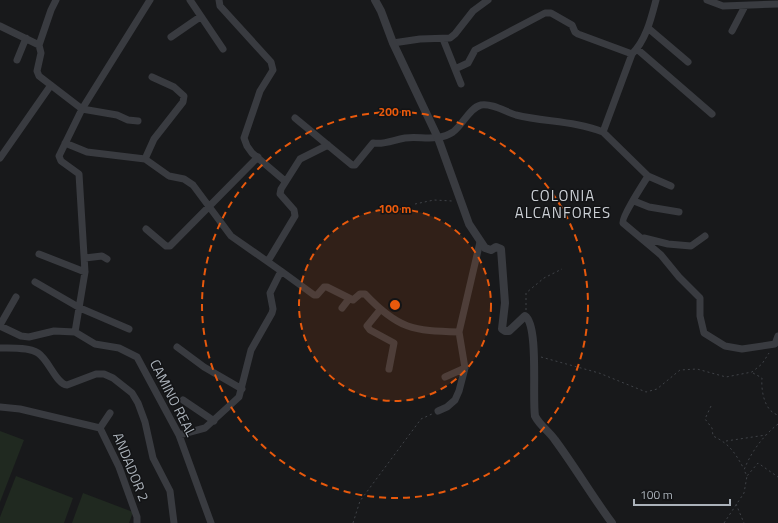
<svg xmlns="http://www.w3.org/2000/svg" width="778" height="523" font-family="'Titillium Web',sans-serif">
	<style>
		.green { fill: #202920 }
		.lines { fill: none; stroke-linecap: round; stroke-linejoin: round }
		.path { stroke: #3f4247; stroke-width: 1; stroke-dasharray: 2 3; stroke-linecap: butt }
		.minor { stroke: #393b40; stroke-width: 7 }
		.tertiary { stroke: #393b40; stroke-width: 8 }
		.ring { fill: none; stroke: #e8590c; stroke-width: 2; stroke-dasharray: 7 5 }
		.labels { text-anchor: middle; stroke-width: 3; stroke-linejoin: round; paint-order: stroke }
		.street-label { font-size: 14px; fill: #abb2ba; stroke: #131416 }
		.neighbourhood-label { font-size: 15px; letter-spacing: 1px; fill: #ccd0d6; stroke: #131416 }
		.centre { fill: #e8590c; stroke: #131416; stroke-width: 2 }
		.ring-label { font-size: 12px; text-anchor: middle; font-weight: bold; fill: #e8590c; stroke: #131416; stroke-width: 3; stroke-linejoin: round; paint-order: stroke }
	</style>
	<rect width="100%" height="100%" fill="#18191b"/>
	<path class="green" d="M0,431l24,9 -24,62z
		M16,476l57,22 -9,25h-64v-6z
		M83,493l50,19 -4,11h-57z"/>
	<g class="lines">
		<path class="path" d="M415,204l19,-4 18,1
			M526,310v-17l18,-15 18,-9
			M541,357l58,16 47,19 11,-3 23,-19 17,-1 29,8 26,-5 10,-8 7,-11
			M753,373l9,5c-1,12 2,33 16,37
			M711,406l-6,13 7,9 1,8c17,8 22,17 31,33
			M778,424c-15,12 -27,28 -34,46l3,6 11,-13 20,14
			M726,441l40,-6
			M736,504l8,19
			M353,523l7,-22 61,-82 11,-5
			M724,523l20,-30 3,-17"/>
		<path class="minor" d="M190,0l33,49
			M219,0l1,6 51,56 2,8 -13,21 -16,47 3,8 5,7 33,28
			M707,0l16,6 55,-2
			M0,26l39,19 2,8 -4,18 2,5 43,33 35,6 11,5 10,1
			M648,28l40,34
			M732,31l13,-25
			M171,37l29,-20
			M443,39l12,30
			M393,43l27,-4 30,-1 5,-4 18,-23 15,-11
			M39,45l12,-35 5,-10
			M637,49l75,65
			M17,60l9,-22
			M461,84l-6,-15 13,-6 7,-13 70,-37h6l21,12 3,7 3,2 54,20
			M295,118l57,47h3l18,-22c12,2 20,-3 32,-5 16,-2 33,4 48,-6 10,-7 16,-24 28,-27 11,-2 25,7 35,10 29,7 59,6 87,17l29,-78c14,-14 19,-35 24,-54
			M603,132l45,44 23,10
			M65,143l22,9 58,7 24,17 15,3 9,6 38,51 50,35 -11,22 3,16 -1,4 -21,37 -12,47 -34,31 -26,7
			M0,158l51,-73
			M145,159l9,-20 29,-37 1,-6 -10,-9 -22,-10
			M648,176c-5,8 -27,42 -25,47l38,32 18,22 21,21v18l4,17 21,13 17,3 33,-5 3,-8
			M634,201l15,6 30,5
			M146,229l20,17h4l88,-89
			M644,238l24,6 23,2 14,-10
			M39,254l46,18
			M85,258l17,-2 5,3
			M268,261l27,-45 -1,-6 -14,-16 1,-5 19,-30 28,-14
			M281,271l33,24h3l7,-8h3l26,13 7,-6h5c33,35 48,37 94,38
			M35,282l45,26 49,21
			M342,308l7,-9
			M380,310l-13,16 3,4 24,13 -5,26
			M0,325l16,-28
			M0,326l21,10 8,1 25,-6 21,1
			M75,332l10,-60 -6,-98 -18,-13 -2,-5 23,-47 68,-109
			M75,332l20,12 24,4 18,9 42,78 32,88
			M177,347l27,20 38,22
			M0,348c11,0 29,-1 38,5 11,7 18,31 29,32l29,-11h8l9,4 19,15 6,10 7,19 8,36 17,33 4,32
			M445,377l20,-9
			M183,400l31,21
			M0,407l20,2 80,19 19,39 18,50v6
			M438,411l9,-4 8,-7 4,-9 6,-23 -6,-36 21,-90
			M100,428l10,-15"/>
		<path class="tertiary" d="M375,0l6,11 12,32 45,95 31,86 16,24 6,2 5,-3 5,2 4,54 -3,26 3,2h4l16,-15c14,9 7,82 10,100 5,10 14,15 20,24 20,27 37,56 57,83"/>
	</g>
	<circle cx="395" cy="305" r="96" fill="#e8590c" fill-opacity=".12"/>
	<g class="ring">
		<circle cx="395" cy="305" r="96"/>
		<circle cx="395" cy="305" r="193"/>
	</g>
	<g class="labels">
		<g class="street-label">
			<text transform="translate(173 398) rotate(63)" y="5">CAMINO REAL</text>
			<text transform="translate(131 467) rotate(68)" y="5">ANDADOR 2</text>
		</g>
		<g class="neighbourhood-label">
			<text x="563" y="201">COLONIA<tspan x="563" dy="17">ALCANFORES</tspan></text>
		</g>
	</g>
	<circle cx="395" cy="305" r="6" class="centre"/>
	<g class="ring-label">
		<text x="395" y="116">200 m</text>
		<text x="395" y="213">100 m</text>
	</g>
	<path d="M634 499v6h96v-6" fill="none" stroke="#abb2ba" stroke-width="2"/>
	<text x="640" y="499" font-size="12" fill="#abb2ba" stroke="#131416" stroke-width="3" paint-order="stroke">100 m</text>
</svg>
